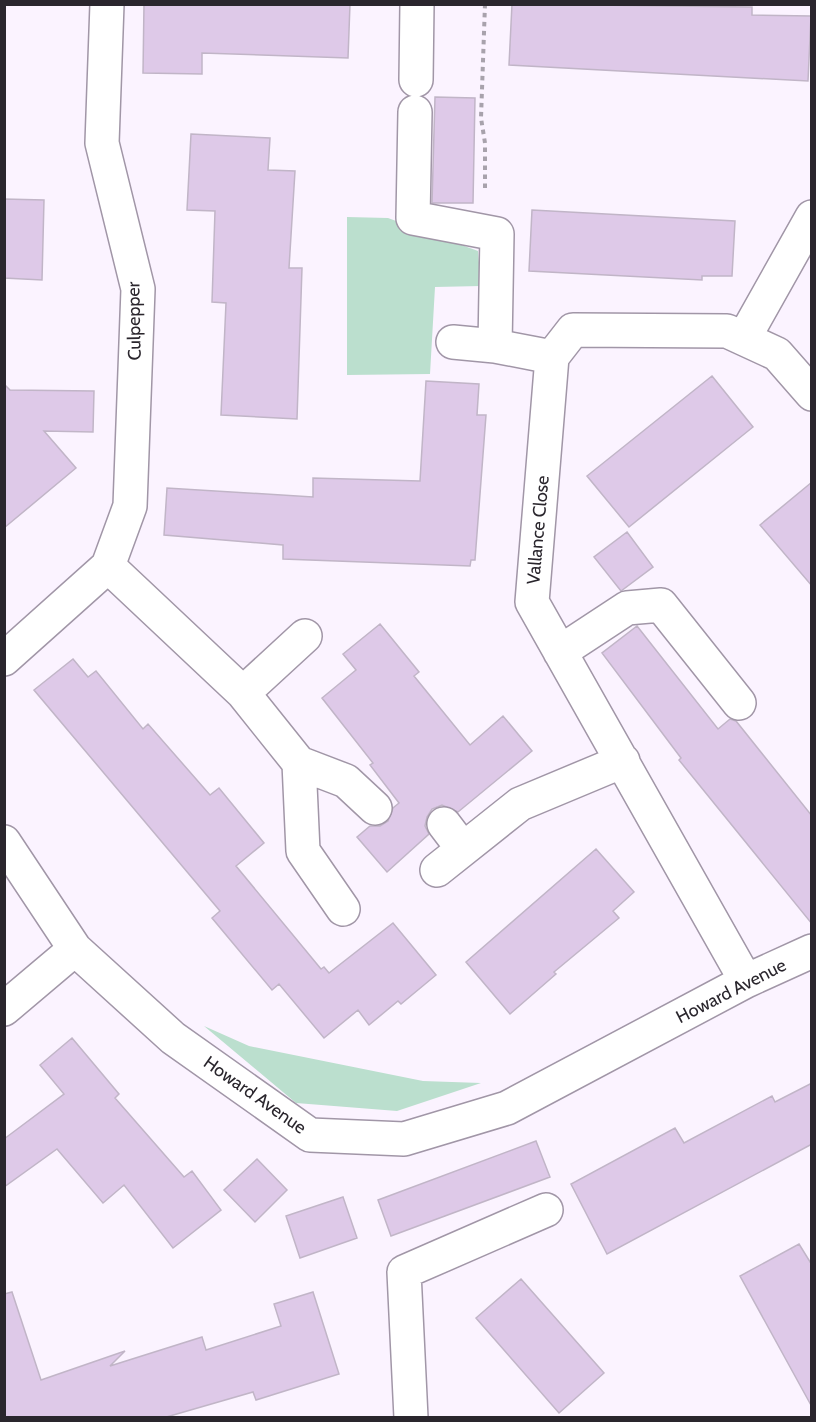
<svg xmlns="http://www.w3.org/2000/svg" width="816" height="1422" font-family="Cabin,sans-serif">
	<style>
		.green { fill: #bbdfce }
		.building { fill: #dec9e8; stroke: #c1b5c7; stroke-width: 1.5 }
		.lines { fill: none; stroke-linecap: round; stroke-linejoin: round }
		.minor-casing { stroke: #a196a7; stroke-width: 36 }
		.path { stroke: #a8a2ac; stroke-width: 4; stroke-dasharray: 4.5 4.5; stroke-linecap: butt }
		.minor { stroke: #fff; stroke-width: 33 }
		.labels { text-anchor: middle; stroke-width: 4.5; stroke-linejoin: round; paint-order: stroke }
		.street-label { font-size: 18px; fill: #2a262d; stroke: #fff }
	</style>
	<rect width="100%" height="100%" fill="#fbf3ff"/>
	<path class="green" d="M347,217l41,1 90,33 3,35 -46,1 -5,87 -83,1z
		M204,1026l45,20 174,35 58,2 -84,28 -101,-8z"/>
	<path class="building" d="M144,4h206l-2,54 -146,-5v21l-59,-1z
		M512,4l240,3v8l59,1 -3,65 -299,-16z
		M435,97l40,1 -2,105h-41z
		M191,134l79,4 -2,32 27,1 -6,97h13l-5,151 -76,-4 5,-112 -14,-1 3,-91 -28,-1z
		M4,199l40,1 -2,80 -38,-2z
		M532,210l203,11 -3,55h-30v4l-173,-9z
		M712,376l41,51 -124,100 -42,-51z
		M426,381l53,3 -2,31h9l-11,145h-4l-1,6 -187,-7v-14l-119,-10 3,-47 146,9v-19l107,3z
		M4,384l6,6 84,1 -1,41 -49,-1 32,37 -72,60z
		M812,482v104l-52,-61z
		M627,532l26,35 -32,24 -27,-34z
		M380,624l39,48 -5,4 56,69 33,-29 29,35 -74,61 -16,-7 -10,4 -5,8 -2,9 4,8 -42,38 -30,-35 13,-11h10l8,-5 5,-13 6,-5 -29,-38 3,-2 -51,-65 34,-28 -13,-16z
		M637,626l81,103 12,-10 6,2 76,95v108l-133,-164 2,-2 -79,-105z
		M73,659l15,18 8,-6 47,58 5,-5 62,71 9,-7 45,55 -28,23 85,103 3,-2 5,6 64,-50 43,52 -35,29 -3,-3 -29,24 -11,-15 -34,28 -45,-54 -7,6 -60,-72 8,-7 -186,-221z
		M596,849l38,43 -21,19 6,7 -65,54 2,2 -46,40 -44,-52z
		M72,1038l47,56 -4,4 69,79 8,-6 29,39 -48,38 -49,-63 -21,18 -46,-54 -53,38v-48l60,-45 -24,-29z
		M812,1083v61l-205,110 -36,-70 104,-56 9,15 88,-47 3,6z
		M536,1141l14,36 -159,59 -13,-36z
		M257,1159l30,31 -32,32 -31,-32z
		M343,1197l14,41 -57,20 -14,-42z
		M799,1244l13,21v142l-72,-131z
		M521,1279l83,94 -45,40 -83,-95z
		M12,1292l29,88 84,-29 -15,15 92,-29 4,13 75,-24 -7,-22 39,-12 26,82 -83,26 -3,-8 -90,26h-159v-124z"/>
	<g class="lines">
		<defs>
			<path id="minor" d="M416,80l1,-76
				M415,112l-2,106 84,16 -2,112
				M744,338l68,-121
				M453,342l42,4 57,11
				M108,566l135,127 56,70
				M560,652l67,-44 34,-3 78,98
				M4,659l104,-93 22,-60 8,-217 -36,-146 5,-139
				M243,693l62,-57
				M444,824l19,25
				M4,842l71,107 98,89 137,97 94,4 103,-31 239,-127 66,-30
				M437,870l83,-66 103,-43
				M343,909l-40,-58 -4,-88 47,18 29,27
				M746,981l-214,-379 20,-245 21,-27 154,1 50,23 35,40
				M4,1009l71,-60
				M411,1418l-7,-146 142,-62"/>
		</defs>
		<use href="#minor" class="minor-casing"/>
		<path class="path" d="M485,188v-45l-4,-25 4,-114"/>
		<use href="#minor" class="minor"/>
	</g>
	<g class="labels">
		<g class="street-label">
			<text transform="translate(134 321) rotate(-91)" y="6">Culpepper</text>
			<text transform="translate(538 530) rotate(-85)" y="6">Vallance Close</text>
			<text transform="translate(731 991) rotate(-27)" y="6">Howard Avenue</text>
			<text transform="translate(255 1095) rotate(35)" y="6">Howard Avenue</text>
		</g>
	</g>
	<rect width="816" height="1422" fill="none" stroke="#2a262d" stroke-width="12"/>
</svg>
